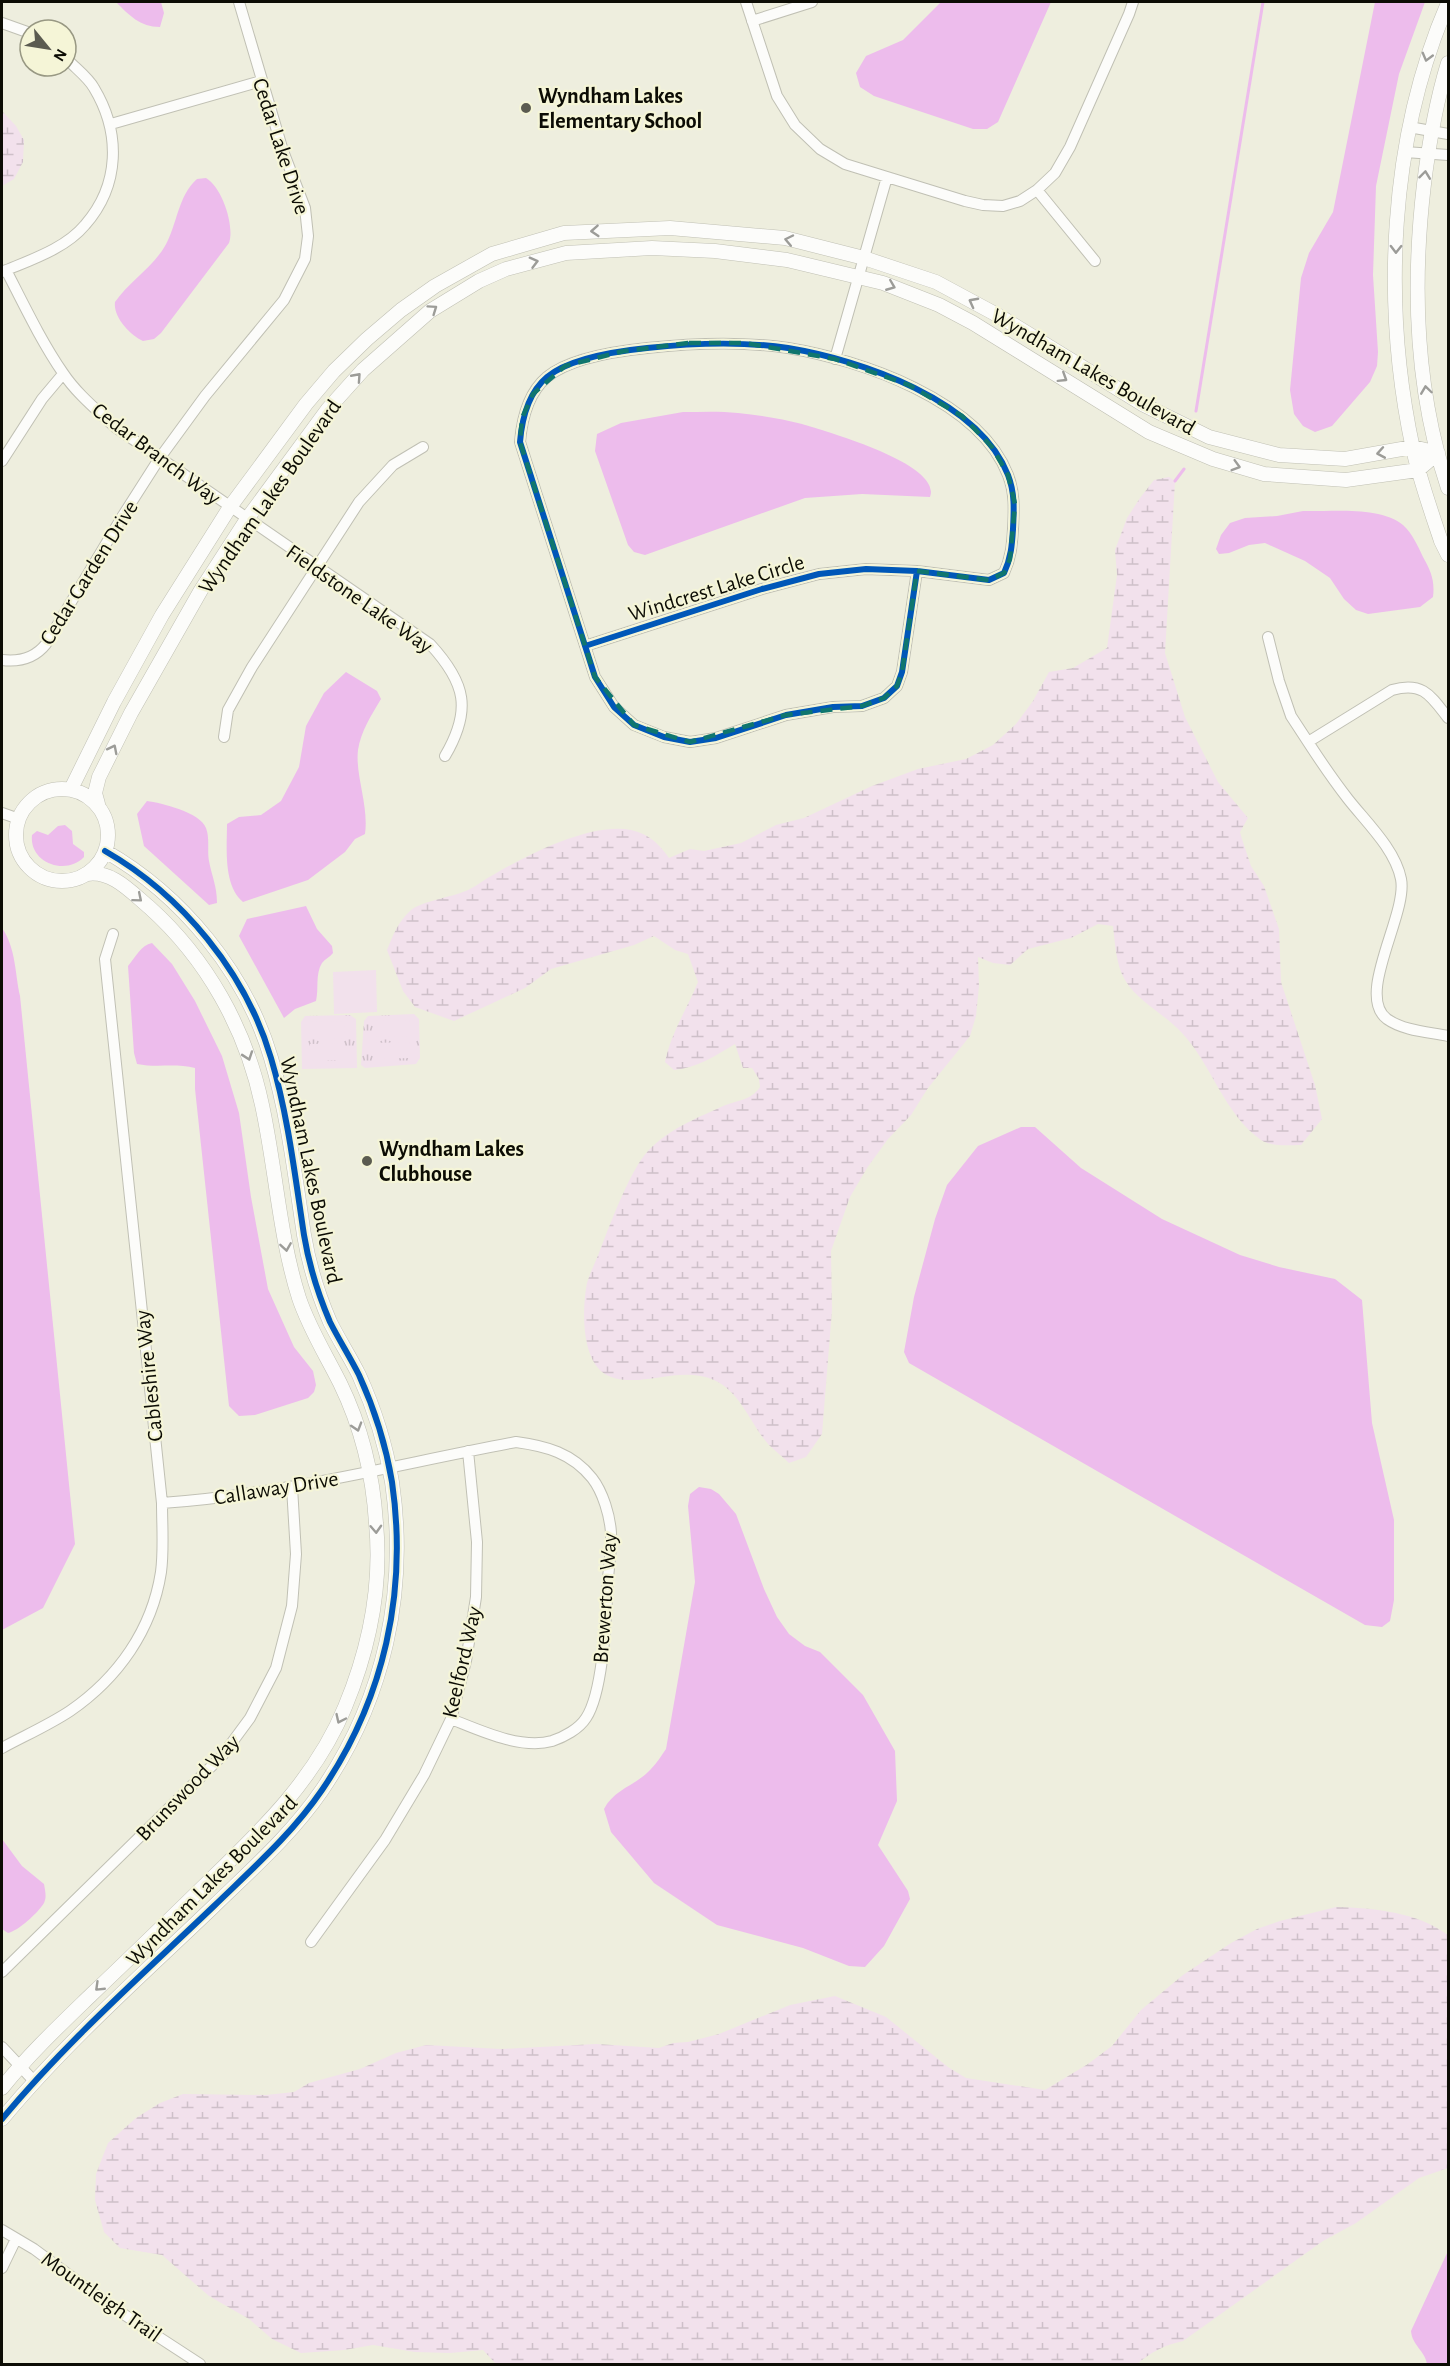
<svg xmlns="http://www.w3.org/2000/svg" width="1450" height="2366" font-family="'Alegreya Sans',sans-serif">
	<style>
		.wetland { fill: url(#wetland-marsh) }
		.park { fill: url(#park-tufts) }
		.garden { fill: #f2e1ec }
		.water { fill: #edbcec }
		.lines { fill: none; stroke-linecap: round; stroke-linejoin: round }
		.stream { stroke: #edbcec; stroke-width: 3 }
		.minor-casing { stroke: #c0c0b4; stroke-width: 12 }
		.tertiary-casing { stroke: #c0c0b4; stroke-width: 15 }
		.minor { stroke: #fcfcfa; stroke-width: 10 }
		.tertiary { stroke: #fcfcfa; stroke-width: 14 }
		.cycleway-casing { stroke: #f5f5d7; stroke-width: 10 }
		.cycleway { stroke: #0057b8; stroke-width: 6 }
		.oneway { stroke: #9c9c98 }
		.marked { fill: none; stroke: #0f766e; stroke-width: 4.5; stroke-dasharray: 12 8; stroke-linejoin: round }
		.poi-dot { fill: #5b5b50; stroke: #f5f5d7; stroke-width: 2 }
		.labels { text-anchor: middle; stroke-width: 4.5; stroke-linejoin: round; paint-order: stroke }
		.poi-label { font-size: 22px; font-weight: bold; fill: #0c0c04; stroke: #f5f5d7; text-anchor: start }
		.street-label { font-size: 22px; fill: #0c0c04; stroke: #f5f5d7 }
	</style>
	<defs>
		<pattern id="wetland-marsh" width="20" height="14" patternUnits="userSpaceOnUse" patternTransform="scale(1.5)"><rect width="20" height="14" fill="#f2e1ec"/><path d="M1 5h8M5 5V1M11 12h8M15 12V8" fill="none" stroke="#cec0c9"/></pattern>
		<pattern id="park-tufts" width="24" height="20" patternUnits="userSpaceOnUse" patternTransform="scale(1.5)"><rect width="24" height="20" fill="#f2e1ec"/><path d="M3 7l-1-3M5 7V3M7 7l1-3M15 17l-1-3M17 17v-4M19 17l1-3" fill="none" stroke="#cec0c9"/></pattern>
	</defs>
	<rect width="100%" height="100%" fill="#eeeede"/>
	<path class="wetland" d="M2,111l14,15 8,14 -1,22 -9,17 -12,7z
		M1169,477l6,4 -10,172 20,64 33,65 30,36 -8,14 2,7 9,27 13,20 15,43 2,53 34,103 7,34 -21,26c-12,0 -29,2 -40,-5 -37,-26 -49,-75 -79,-107 -17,-19 -44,-31 -57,-53 -9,-15 -10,-37 -12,-54l-15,-2 -27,14 -43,11 -18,16 -17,-2 -15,-6 1,29 -3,30 -6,20 -42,52 -17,27 -23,24 -21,29 -17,29 -19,54 1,59 -10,124 -16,23 -17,6c-6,-6 -14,-12 -20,-18 -19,-21 -28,-53 -55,-65 -34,-15 -71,8 -103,-3 -31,-11 -29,-68 -24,-94 3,-10 8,-20 12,-30 10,-26 31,-83 49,-102 21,-22 47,-32 73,-44 15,-7 30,-6 39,-20l-1,-8 -7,-11h-9l-8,-24c-20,12 -38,24 -61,26l-9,-8c6,-29 22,-53 33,-80l-10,-28 -13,-4 -21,-14 -20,9 -83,24 -26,19 -71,33 -39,-14 -12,-16 -16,-41c6,-15 11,-28 23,-39 10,-10 45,-14 60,-22 8,-4 15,-10 23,-14 34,-20 111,-61 150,-41 12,6 18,13 26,24l21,-9 14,2 37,-8 35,-18 28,-7 68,-32 46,-17 48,-10 27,-14 23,-21 17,-23 16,-29 24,-4 34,-20 10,-73 -2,-25 12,-32 13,-20 14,-18z
		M1336,1907c38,1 81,5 112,28v233l-29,10 -63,45 -33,18 -140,100c-18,4 -32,11 -46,23h-641l-13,-14 -33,3 -35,-1 -42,-7 -29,5 -43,3 -29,-14 -23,-20 -40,-23 -47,-41 -42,-7 -16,-16 -9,-32 1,-26 12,-31 28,-25 24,-15 23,-9 83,1 28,-3 15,-9 51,-14 36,-16 30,-8 75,4 95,-5 63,4 14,-5 15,-1 31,-8 71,-29 45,-9 51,21 62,50 18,11 79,12 43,-26 24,-18 29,-36 42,-35 48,-32 26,-14 23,-8z"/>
	<path class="park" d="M414,1014l5,5 1,39 -4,6 -51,4 -4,-3 3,-44 4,-5z
		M350,1015l6,4 1,49 -55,1 -1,-47 4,-6z"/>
	<path class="garden" d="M376,970l1,42 -43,2 -1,-42z
		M409,1020l1,16 -37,1v-16z
		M344,1021l1,17 -36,1v-17z
		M409,1042l1,16 -36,1 -1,-16z
		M345,1043v17l-35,1v-17z"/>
	<path class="water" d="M116,2h45l3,11 -4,14c-20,0 -31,-12 -44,-25z
		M941,2h110l-53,120 -11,7h-14l-99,-33 -14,-9 -4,-14 10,-17 37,-16z
		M1375,2h50l-26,72 -23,112 -3,89 5,77 -1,14 -7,16 -38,44 -17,6 -12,-6 -9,-12 -4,-24 11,-112 8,-25 24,-41z
		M206,178c16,9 29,48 23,65l-68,90 -7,6 -11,2c-13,-6 -30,-24 -28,-39 14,-20 37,-34 50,-56 12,-20 13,-51 32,-67z
		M683,412c18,0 37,-1 55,1 21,2 44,6 64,11 23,7 141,40 128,73l-68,-3 -57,4 -160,57 -11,-3 -6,-7 -33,-94 2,-17 24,-11z
		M1303,511c29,1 77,-5 100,14 9,8 15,21 20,32 8,14 12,24 10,40l-13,10 -52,7 -12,-4 -12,-11 -14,-21 -25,-17 -40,-18 -16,2 -20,8 -10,1 -3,-5 5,-14 9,-12 15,-5 32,-2z
		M346,672l31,19 4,8c-10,17 -20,32 -23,51 -3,25 11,56 7,84l-10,5 -10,13 -37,28 -65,22c-20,-17 -16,-54 -16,-78l12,-7 22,-2 20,-14 18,-34 7,-41 18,-33z
		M147,801c14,2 53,11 59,27 4,10 1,23 3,33 3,16 8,25 8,42l-8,2 -65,-59 -7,-32z
		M65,825l7,6 1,13 11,8v5c-18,19 -55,6 -52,-22l5,-4 11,4 10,-9z
		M306,906l11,23 15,17 1,7c-3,4 -8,6 -11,10 -7,11 -3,26 -6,38l-21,8 -11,9 -45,-82 8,-17z
		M2,928c14,20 13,46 18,68l55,548 -32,64 -41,22z
		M152,943l20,21 23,37 27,55 17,57 12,84 17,92 26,58 19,24 3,14 -2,7 -6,6 -53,17 -16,1 -10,-10 -34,-317v-21c-19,-5 -39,0 -58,-4l-3,-11 -6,-87c7,-8 13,-21 24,-23z
		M1021,1127h14l46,41 81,51 78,36 39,12 56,12 27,21 10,123 22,97v80l-4,21 -8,6 -17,-2 -456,-262 -5,-11 10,-55 21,-78 12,-34 31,-39z
		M699,1487l12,2 8,5 17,20 28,75 13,28 12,17 16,12 15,6 43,43 32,56 2,50 -19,44 30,46 2,8 -26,47 -19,21 -16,-1 -46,-18 -86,-23 -63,-42 -43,-51 -7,-23c10,-20 33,-24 47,-40 6,-6 10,-13 15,-20l29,-167 -7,-76 2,-12z
		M2,1839l20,27 22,18c1,6 3,13 0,19 -6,10 -26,28 -36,30l-6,-4z
		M1448,2251v113h-21c-2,-13 -15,-19 -16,-33z"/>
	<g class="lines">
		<path class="stream" d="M1196,411l67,-409
			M1175,481l9,-12"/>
		<defs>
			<path id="minor" d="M746,2l31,94 18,29 25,24 25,15 42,13 78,24 18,4 20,1 17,-5 17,-11 18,-17 15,-26 59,-133 4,-12
				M752,21l60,-19
				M2,23l28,10
				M111,124l150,-43
				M1409,127l39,7
				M1405,152l43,3
				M1037,190l58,71
				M6,270c18,35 35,71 57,103 14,21 34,37 52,54l315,217c36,39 42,66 15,112
				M2,272c28,-12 63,-23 83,-47 35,-40 36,-92 9,-137 -6,-11 -19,-20 -28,-30
				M835,359l52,-182
				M2,461l40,-62 21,-25
				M1268,637l11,44 12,35 17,26
				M585,646l177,-57 57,-15 47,-5 51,2 72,9 15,-7c7,-15 8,-28 9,-44 1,-19 2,-36 -5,-54 -29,-75 -147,-115 -220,-127 -47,-7 -94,-5 -141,0 -29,3 -77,10 -100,29 -19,16 -25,41 -27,65l75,235 19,30 20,18 30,12 26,5 26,-4 70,-23 47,-8 29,-1 22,-8 13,-12 5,-14 15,-101
				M2,660c17,2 33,-2 44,-16l76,-127 37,-58 46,-63 79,-96 21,-41 3,-23 -3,-28 -22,-57 -44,-149
				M1448,718c-17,-22 -25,-37 -56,-28l-84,52c13,20 26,39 40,57 18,23 47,50 53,80 7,35 -46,116 -14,140 17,12 42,13 61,17
				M224,737l4,-27 24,-43 107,-165 34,-37 30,-18
				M2,813l17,6
				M162,1503c119,-8 236,-39 354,-61 30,4 56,11 76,36 11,14 18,38 19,55 1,15 -2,31 -3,46 -2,34 -4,112 -22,139 -7,11 -22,19 -34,23 -31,9 -73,-11 -101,-22
				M2,1748c22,-12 47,-23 68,-37 48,-33 82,-81 91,-139 3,-22 1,-46 1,-69l-57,-544 8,-25
				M311,1942l74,-102 39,-65 27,-56 15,-58 10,-64 1,-55 -9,-91
				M2,1972l220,-216 28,-38 26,-50 16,-62 4,-52 -4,-67
				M2,2047l32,34
				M2,2230l32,19 77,57 89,58
				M2,2268l14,-29"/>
			<path id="tertiary" d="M1448,3c-59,136 -66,302 -35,446 7,31 18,62 28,92l7,14
				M1448,63c-12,39 -19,80 -24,121 -12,102 -9,206 24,304
				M16 835a46 46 0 1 1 92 0a46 46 0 1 1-92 0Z
				M71,789l43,-87 48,-87 68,-108 76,-103 28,-33 33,-32 34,-29 34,-24 57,-32 72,-21 106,-5 115,10 79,20 72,24 65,35 143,88 65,32 70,18 66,4 68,-12 25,6
				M98,804l-3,-11 4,-16 32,-64 70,-123 46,-71 81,-110 35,-39 67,-59 49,-30 27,-12 60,-16 86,-5 63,3 72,9 96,23 56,22 34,18 176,109 64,27 51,15 82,6 72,-10 20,-17
				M2,2088c27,-34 59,-64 90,-94 39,-37 77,-74 115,-111 55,-53 109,-105 138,-176 24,-58 37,-122 31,-184 -3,-48 -15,-97 -36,-140 -14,-28 -31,-55 -41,-85 -20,-63 -23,-129 -37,-193 -16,-76 -55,-146 -113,-198 -18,-15 -37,-37 -62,-33
				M2,2119c64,-77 140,-144 212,-213 38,-37 78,-72 108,-116 62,-91 86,-198 70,-308 -6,-36 -18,-74 -33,-107 -9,-18 -20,-35 -29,-53 -12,-28 -21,-57 -26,-87 -9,-59 -16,-120 -33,-177 -25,-85 -89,-163 -166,-207"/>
		</defs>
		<use href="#minor" class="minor-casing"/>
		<use href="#tertiary" class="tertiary-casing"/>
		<use href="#minor" class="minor"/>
		<use href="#tertiary" class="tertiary"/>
		<defs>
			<path id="cycleway" d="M585,646l177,-57 57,-15 47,-5 51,2 72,9 15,-7c7,-15 8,-28 9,-44 1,-19 2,-36 -5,-54 -29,-75 -147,-115 -220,-127 -47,-7 -94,-5 -141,0 -29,3 -77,10 -100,29 -19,16 -25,41 -27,65l75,235 19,30 20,18 30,12 26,5 26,-4 70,-23 47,-8 29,-1 22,-8 13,-12 5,-14 15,-101
				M2,2119c64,-77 140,-144 212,-213 38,-37 78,-72 108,-116 62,-91 86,-198 70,-308 -6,-36 -18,-74 -33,-107 -9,-18 -20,-35 -29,-53 -12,-28 -21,-57 -26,-87 -9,-59 -16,-120 -33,-177 -25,-85 -89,-163 -166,-207"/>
		</defs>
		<use href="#cycleway" class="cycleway-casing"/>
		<use href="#cycleway" class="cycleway"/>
	</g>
	<defs><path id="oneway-chevron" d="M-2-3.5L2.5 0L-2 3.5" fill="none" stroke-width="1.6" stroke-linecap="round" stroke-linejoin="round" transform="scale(1.5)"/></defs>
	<g class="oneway">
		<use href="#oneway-chevron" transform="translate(1427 57) rotate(105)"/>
		<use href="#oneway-chevron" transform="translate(1425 175) rotate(-83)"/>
		<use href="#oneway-chevron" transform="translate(595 231) rotate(176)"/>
		<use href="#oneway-chevron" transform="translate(789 240) rotate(-168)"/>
		<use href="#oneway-chevron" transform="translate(1396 249) rotate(91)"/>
		<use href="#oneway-chevron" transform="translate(534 262) rotate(-15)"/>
		<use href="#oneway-chevron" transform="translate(891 286) rotate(22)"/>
		<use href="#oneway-chevron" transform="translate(973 302) rotate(-152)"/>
		<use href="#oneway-chevron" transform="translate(433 309) rotate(-35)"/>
		<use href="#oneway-chevron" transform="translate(357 377) rotate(-48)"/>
		<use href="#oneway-chevron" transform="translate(1063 378) rotate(32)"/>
		<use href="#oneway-chevron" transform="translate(1426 390) rotate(-98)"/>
		<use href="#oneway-chevron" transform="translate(1381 453) rotate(170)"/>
		<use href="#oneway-chevron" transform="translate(1236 466) rotate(16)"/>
		<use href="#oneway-chevron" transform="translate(113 749) rotate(-63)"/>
		<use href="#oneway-chevron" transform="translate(138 898) rotate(40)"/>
		<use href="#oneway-chevron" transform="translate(248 1056) rotate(71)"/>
		<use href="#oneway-chevron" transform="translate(286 1247) rotate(81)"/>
		<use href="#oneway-chevron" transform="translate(357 1427) rotate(73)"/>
		<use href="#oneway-chevron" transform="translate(376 1529) rotate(87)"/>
		<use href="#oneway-chevron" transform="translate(340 1719) rotate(115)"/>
		<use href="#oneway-chevron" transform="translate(99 1987) rotate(136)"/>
	</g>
	<path class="marked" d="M689,343h56l90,16 74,26 53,31 30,31 16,28 7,29 -5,55 -6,14 -15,7 -72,-9 -15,101 -5,14 -13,12 -22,8 -76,9 -96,27 -56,-17 -39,-48 -75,-235 2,-24 11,-24 32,-28 59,-15z"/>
	<g class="poi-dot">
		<circle cx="526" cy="108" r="6"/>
		<circle cx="367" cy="1161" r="6"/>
	</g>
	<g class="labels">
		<g class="poi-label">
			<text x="538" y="103">Wyndham Lakes<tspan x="538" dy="25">Elementary School</tspan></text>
			<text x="379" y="1156">Wyndham Lakes<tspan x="379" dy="25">Clubhouse</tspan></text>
		</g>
		<g class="street-label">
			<text transform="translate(282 146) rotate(72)" y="8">Cedar Lake Drive</text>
			<text transform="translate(1094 371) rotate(30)" y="8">Wyndham Lakes Boulevard</text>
			<text transform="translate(157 453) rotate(37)" y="8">Cedar Branch Way</text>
			<text transform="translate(269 496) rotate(-55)" y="8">Wyndham Lakes Boulevard</text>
			<text transform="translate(88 572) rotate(-58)" y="8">Cedar Garden Drive</text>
			<text transform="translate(716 587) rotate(-17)" y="8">Windcrest Lake Circle</text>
			<text transform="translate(360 598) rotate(35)" y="8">Fieldstone Lake Way</text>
			<text transform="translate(312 1170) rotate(78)" y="8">Wyndham Lakes Boulevard</text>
			<text transform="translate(148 1376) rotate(-96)" y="8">Cableshire Way</text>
			<text transform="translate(276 1487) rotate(-9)" y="8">Callaway Drive</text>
			<text transform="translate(604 1598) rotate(-86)" y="8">Brewerton Way</text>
			<text transform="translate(461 1662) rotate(-77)" y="8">Keelford Way</text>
			<text transform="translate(187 1787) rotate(-46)" y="8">Brunswood Way</text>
			<text transform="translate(211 1880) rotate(-45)" y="8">Wyndham Lakes Boulevard</text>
			<text transform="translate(102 2296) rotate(35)" y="8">Mountleigh Trail</text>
		</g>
	</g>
	<rect width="1450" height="2366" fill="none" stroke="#0c0c04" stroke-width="6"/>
	<g transform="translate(48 48) rotate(120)"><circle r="28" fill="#f5f5d7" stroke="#989883" stroke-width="1.5"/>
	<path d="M0-4.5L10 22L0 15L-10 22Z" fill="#5b5b50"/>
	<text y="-9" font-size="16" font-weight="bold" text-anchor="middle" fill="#0c0c04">N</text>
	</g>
</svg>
